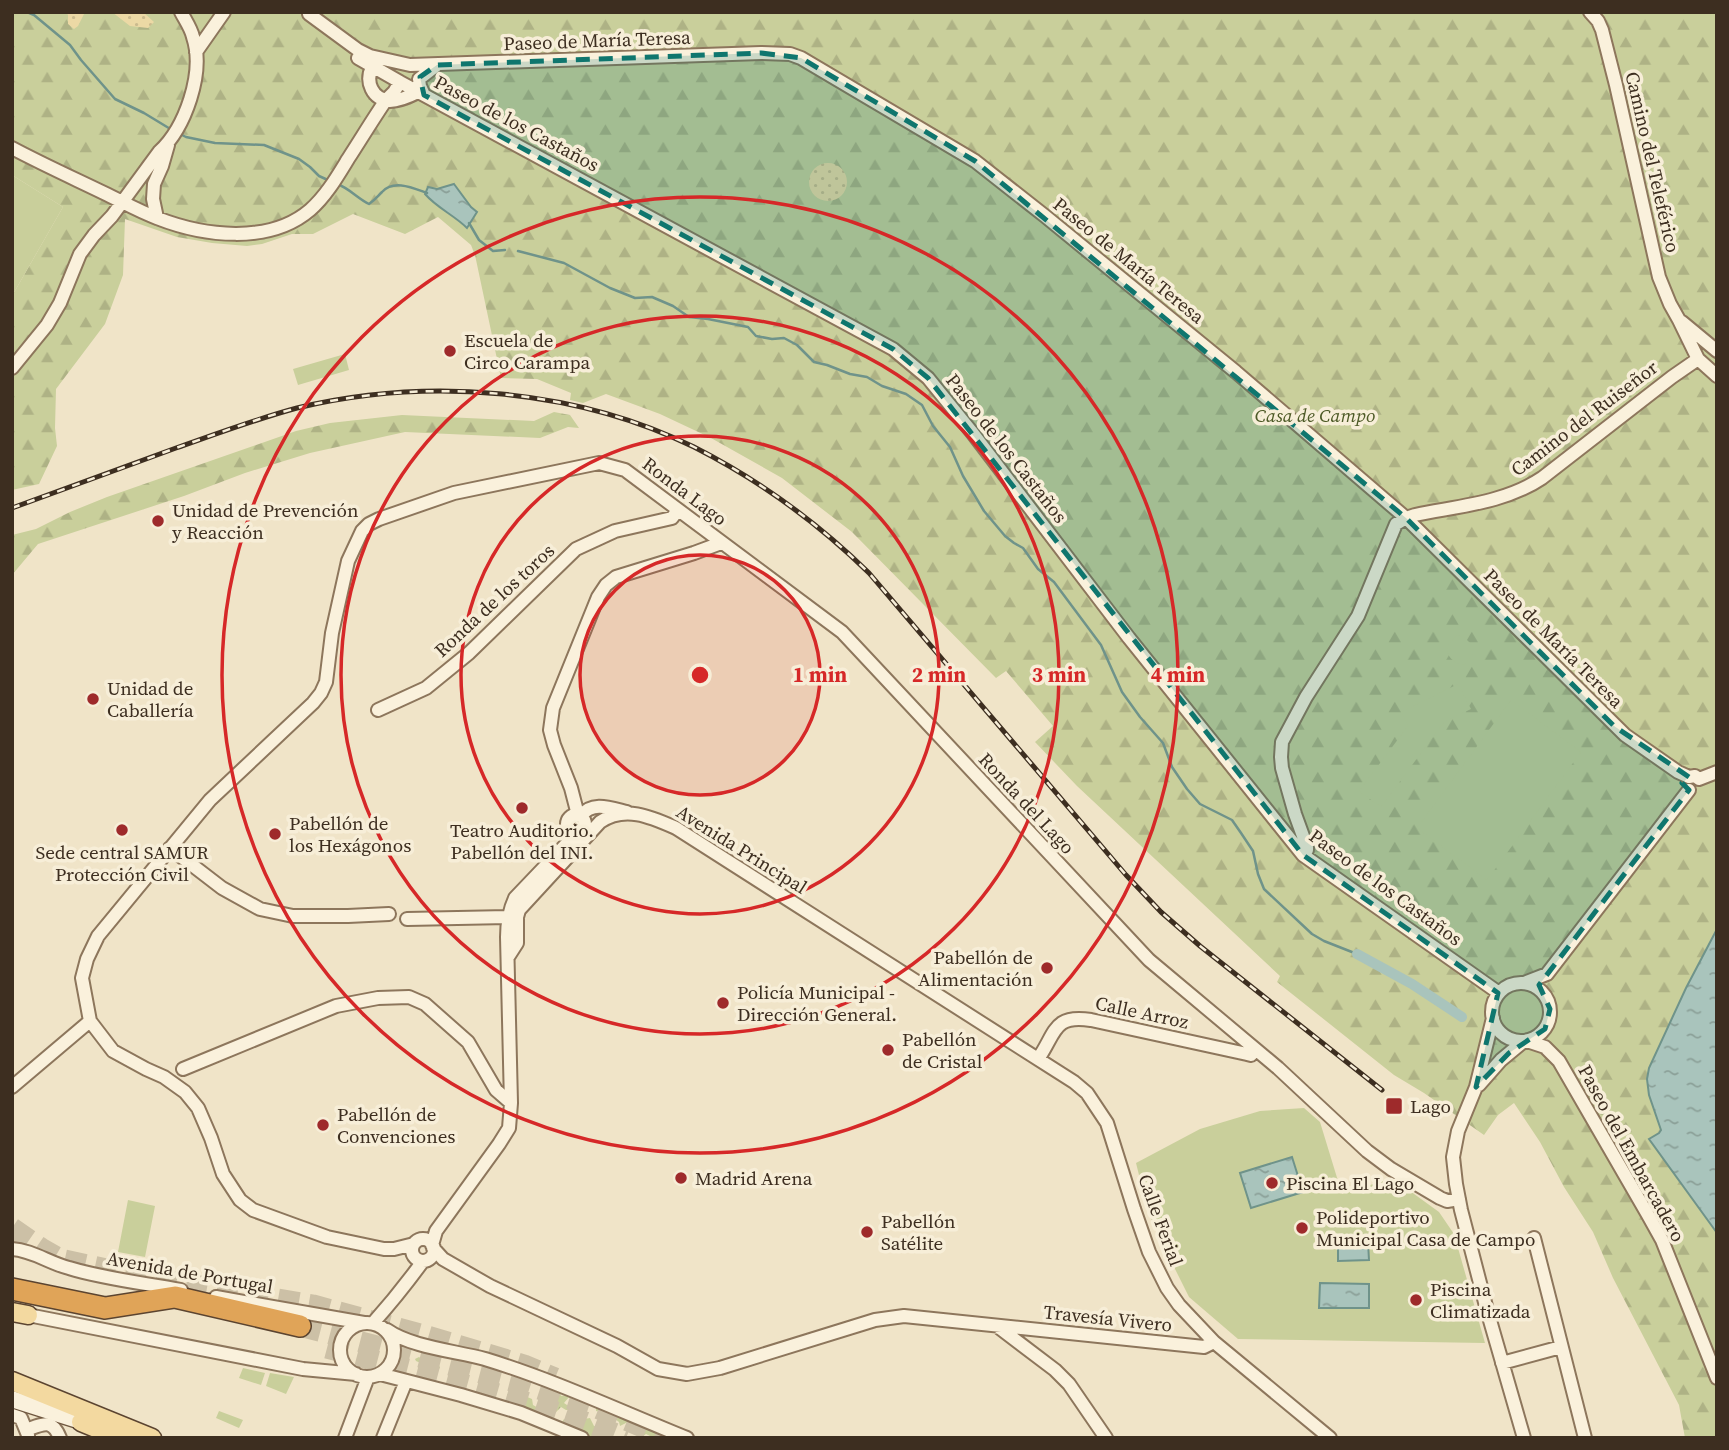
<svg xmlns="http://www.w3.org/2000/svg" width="1729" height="1450" font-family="'Source Serif 4',serif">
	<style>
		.grass { fill: url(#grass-tufts) }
		.forest { fill: url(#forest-firs) }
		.sand { fill: url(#sand-dots) }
		.green { fill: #c9cf9b }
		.water { fill: url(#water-ripples); stroke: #6f938a; stroke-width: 2 }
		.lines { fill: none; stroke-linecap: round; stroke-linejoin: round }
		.stream { stroke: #6f938a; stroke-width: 2.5 }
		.canal { stroke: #a9c4bc; stroke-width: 10 }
		.motorway-tunnel { stroke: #ccc0a6; stroke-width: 21; stroke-dasharray: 21 10; stroke-linecap: butt }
		.minor-casing { stroke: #8d765c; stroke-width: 16 }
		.secondary-casing { stroke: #6f573f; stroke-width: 19 }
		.primary-casing { stroke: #5b4430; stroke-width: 21 }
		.motorway-casing { stroke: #5b4430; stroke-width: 24 }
		.minor { stroke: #faf1dc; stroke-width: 12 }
		.secondary { stroke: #faf1dc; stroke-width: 16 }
		.primary { stroke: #f3d9a0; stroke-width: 18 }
		.motorway { stroke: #e0a458; stroke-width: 21 }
		.rail-casing { stroke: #3d2e20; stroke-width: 5 }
		.rail { stroke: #f7eed8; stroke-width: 2.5; stroke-dasharray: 8; stroke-linecap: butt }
		.marked { fill: #0f766e; fill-opacity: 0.2; stroke: #0f766e; stroke-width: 5; stroke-dasharray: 14 9; stroke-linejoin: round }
		.ring { fill: none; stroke: #d62828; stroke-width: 3.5 }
		.poi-dot { fill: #9e2a2b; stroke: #f7eed8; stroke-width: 2.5 }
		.labels { text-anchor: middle; stroke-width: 7; stroke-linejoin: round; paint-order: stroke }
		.street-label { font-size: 19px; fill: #3d2e20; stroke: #f7eed8 }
		.poi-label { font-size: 19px; fill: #3d2e20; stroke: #f7eed8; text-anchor: start }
		.park-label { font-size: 19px; font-style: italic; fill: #4d5a26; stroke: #f7eed8 }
		.centre { fill: #d62828; stroke: #f7eed8; stroke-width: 3.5 }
		.ring-label { font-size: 21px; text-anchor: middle; font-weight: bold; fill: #d62828; stroke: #f7eed8; stroke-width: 7; stroke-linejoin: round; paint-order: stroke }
	</style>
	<defs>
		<pattern id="grass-tufts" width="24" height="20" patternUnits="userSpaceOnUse" patternTransform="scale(1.75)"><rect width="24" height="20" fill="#c9cf9b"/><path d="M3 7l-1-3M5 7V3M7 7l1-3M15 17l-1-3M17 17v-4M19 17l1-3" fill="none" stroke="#aeb285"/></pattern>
		<pattern id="forest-firs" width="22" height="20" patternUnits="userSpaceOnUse" patternTransform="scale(1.75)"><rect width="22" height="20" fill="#c9cf9b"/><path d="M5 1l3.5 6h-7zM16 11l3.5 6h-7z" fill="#aeb285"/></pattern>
		<pattern id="sand-dots" width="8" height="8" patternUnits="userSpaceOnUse" patternTransform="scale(1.75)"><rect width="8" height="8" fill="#ecd9a5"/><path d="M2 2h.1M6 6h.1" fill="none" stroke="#cbbb8e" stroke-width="1.8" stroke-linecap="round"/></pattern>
		<pattern id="water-ripples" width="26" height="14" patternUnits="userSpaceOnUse" patternTransform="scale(1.75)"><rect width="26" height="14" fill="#a9c4bc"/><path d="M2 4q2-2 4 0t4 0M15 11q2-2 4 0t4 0" fill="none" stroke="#8ba098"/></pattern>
	</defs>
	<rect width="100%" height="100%" fill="#f0e4c8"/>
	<path class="grass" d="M427,1353l4,2v4l5,-2 2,1 -3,5 4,2 1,3 -4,2 -4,-5 -6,7 -4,2 -2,-3 5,-6 -9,-4 -1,-2 4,-2 5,4z
		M556,1391l4,1 1,4 6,-1 2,2 -5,6 6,4v3h-4l-5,-3 -5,5 -3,-3 2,-3 -6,-3v-5l4,-2z"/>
	<path class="forest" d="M12,12h1705v1426h-32l-6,-33 -66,-127 -20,-46 -29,-45 -24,-45 -26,-39 -16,12 -14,20 -60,-42 -30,-18 -117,-93 3,-6 -203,-190 -42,-44 18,-16 -47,-55 -10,7 -144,-146 -70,-54 -71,-40 -51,-24 -54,-20 -23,9 -13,-3 1,-7 -34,-14 -36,-1 -26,-123 -4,-10 -33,-28 -33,17 -52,-20 -40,20h-21l-30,10 -15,2 -35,-3 -35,-6 -52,-18 -2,56 -18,49 -49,65 -1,39 2,18 -18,38 -27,6v-194l51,-89 -51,-32z
		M554,412l16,3 9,13 -11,-1 -28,11 -135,-6 -95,21 -65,20 -61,23 -146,48 -26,31v-40l24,-6 34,-17 37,-15 189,-66 34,-8 72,-8 132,6z"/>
	<path class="sand" d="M66,12h19l-7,14 -4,3 -6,-5v-9z
		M112,12h31l11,10 -6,6 -18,-2z
		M809 182a19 19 0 1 1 38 0a19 19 0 1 1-38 0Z"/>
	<path class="green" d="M12,175l51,32 -51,89z
		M345,354l4,16 -51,15 -5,-16z
		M1457,635l8,3 8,8v8l-9,11c-9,-1 -21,-10 -15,-21 1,-1 7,-8 8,-9z
		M1458,684l13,25 -27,13 -63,85 -22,-16 49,-65 -7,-14z
		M1511,700l70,52 -94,128 -70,-52z
		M1499 1013a23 23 0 1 1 46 0a23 23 0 1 1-46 0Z
		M1304,1108l16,14 22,72 50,-16 47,34 15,22 31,109 -247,-4 -49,-42 -33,-66 -8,-20 -12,-48 64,-34 60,-18z
		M128,1200l27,6 -10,51 -27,-5z
		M243,1368l22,5 -4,12 -22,-7z
		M270,1373l24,4 -8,17 -20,-8z
		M516,1393v3l2,2 7,-2 7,3 1,6 7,4 -4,5 -33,-12 4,-3v-5l4,1z
		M596,1404l83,34 -15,-2 -10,2 -8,-4 -4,3 -4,-4 -5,-3 2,-2 -3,-6h-4l-8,4 -1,-4 -4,-3 -6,2v-4l-3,-4 -10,-2z
		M219,1411l24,9 -4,8 -23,-10z
		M574,1416l4,4 12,-2 4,8 6,1 -1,5 1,2 4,1 6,-2 2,5h-18l-33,-14 3,-5 3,2z"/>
	<path class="water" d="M454,184l17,23 6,5 -10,16c-13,-13 -30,-20 -42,-34l3,-7 9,2z
		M1717,929v304l-68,-94 10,-6 2,-3 -12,-35 -2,-16 2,-11 37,-80z
		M1292,1157l11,35 -52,16 -11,-35z
		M1368,1242l1,18 -31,1v-18z
		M1320,1283l49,1v24h-50z"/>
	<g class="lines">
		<path class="stream" d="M27,12l7,3 36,30 11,15 34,39 29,14 28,17
			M178,133l8,4 29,6 49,2 35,14 11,8 9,9 11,5
			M337,184c12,4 20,14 32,20 6,-4 8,-7 13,-12 12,-13 31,-4 45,1
			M469,223l10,17 14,11 12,-1
			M518,251l46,12 46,25 25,10 17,-1 21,9 16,11 19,2 40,8 8,9 16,3 12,-1 13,7 17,17 13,3 23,9 17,3 15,9 24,8 16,11 11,21 17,21 13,29 21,35 21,25 9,7 9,5 15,21 16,13 47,63 21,47 18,25 23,26 9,24 15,22 13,15 32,16 9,13 12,18 5,23 6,15 48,45 12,7 33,13"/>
		<path class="canal" d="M1357,954l55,30 50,33"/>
		<path class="motorway-tunnel" d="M12,1228l29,20 19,11 65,14 188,32 111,30 100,30 31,13
			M300,1326l227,59 65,21 77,32
			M327,1348c101,27 203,50 299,90"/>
		<defs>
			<path id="minor" d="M1590,12l8,9 4,9 14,55 43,192 11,27 9,16 19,39 19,17
				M309,14l49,36 12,6 40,9 351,-12 29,1 11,4 174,103 70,55 191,156 170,146 219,217 53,37 11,5 6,-1 4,3
				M196,52l28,-40
				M358,58l42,24 493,267 35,29 43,53 158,207 174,217 196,138
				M372,67c-7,15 0,32 18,34 10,0 20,-5 28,-9
				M424,95l-4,-9 -1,-7 18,-14
				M12,148c30,16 61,30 92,45 17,8 34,18 53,25 46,18 112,27 153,-8 16,-14 27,-33 38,-51 13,-20 25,-40 38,-59l8,-8 6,-10
				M157,218l-4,-19 1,-15 8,-18 6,-21
				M1682,322l35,29
				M12,368l35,-43 13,-22 20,-49 14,-19 18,-19 47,-64c26,-24 46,-79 34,-115 -2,-9 -8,-17 -12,-25
				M378,710l48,-22 43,-35 107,-104 39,-18 57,-13 6,-8
				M1699,779l18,-7
				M578,815l-7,-27 -17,-43 -4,-15 3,-22 45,-111 8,-12 10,-8 78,-24 27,-10
				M567 824a9 9 0 1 1 18 0a9 9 0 1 1-18 0Z
				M581,816c11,-15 29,-8 46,-4
				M170,848l52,40 38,21 33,7h55l41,-2
				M1303,855l4,-5v-3l-12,-33 -13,-46 -1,-11 1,-15 24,-45 52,-81 38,-92 10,-6 9,-3c43,-9 90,-12 127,-37l130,-101 26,-18
				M407,919l101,-2
				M508,957l9,-14v-26l2,-7 81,-88c25,-17 51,-5 76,6l376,240 22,14 13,11 20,30 27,86 15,43 18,36 12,17 35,37 116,96
				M1524,983l23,-9 142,-184
				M1492 1012a29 29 0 1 1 58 0a29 29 0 1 1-58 0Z
				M1493,1018l-17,69 -18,44 -5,26 3,27 5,26 26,100 37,128
				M1527,1041l18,6 14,14 89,154 14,25 55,138
				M1038,1059c18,-26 15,-45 53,-39l156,34 4,1 4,-5
				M183,1069l153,-63 42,-8 31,-1 16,7 43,38 28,48 15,13
				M1479,1085l22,-25 23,-19
				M12,1087l78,-66
				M1534,1238l51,200
				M412 1250a11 11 0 1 1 22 0a11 11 0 1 1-22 0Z
				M414,1244l-20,5h-10l-57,-12 -74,-27 -13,-10 -17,-26 -12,-36 -13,-30 -13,-16 -21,-15 -18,-8 -33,-18 -23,-30 -8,-43 5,-19 11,-23 112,-136 103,-97 8,-10 5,-11 6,-49 16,-72 14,-30 7,-7 10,-5 75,-26 145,-30 26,7 217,162 307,328 129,108 89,83 24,18 49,29 7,3 12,-2
				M432,1245l4,-14 63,-87 10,-16 2,-25 -4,-166c0,-15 2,-26 8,-39l63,-66
				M433,1248l10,11 47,27 127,60 41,23 29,5 33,-6 155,-48 29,-4 300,31 10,-5
				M12,1249c20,1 37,14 57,19 36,11 75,15 112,22
				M216,1297l148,26
				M28,1315l275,54 53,5
				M340 1350a27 27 0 1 1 54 0a27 27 0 1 1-54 0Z
				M373,1323c18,-20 34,-40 50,-62
				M997,1326l58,44 14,14 37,54
				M387,1330c24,17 68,21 98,29 69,21 135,52 202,79
				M1502,1363l59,-16
				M380,1374l81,21 60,18 61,25
				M12,1415l9,3 7,17
				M26,1430c17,-6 26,-12 34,8
				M345,1438l23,-61
				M383,1438l23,-57"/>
			<path id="secondary" d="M12,1399l63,20"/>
			<path id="primary" d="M12,1312l16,3
				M12,1381l140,57
				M81,1422l39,16"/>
			<path id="motorway" d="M12,1289l93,19 70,-11 125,29"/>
		</defs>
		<use href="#minor" class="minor-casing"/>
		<use href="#secondary" class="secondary-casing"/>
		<use href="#primary" class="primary-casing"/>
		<use href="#motorway" class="motorway-casing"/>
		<use href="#minor" class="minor"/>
		<use href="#secondary" class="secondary"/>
		<use href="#primary" class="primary"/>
		<use href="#motorway" class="motorway"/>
		<defs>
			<path id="rail" d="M12,508c55,-20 110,-40 164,-60 40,-14 80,-29 121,-40 129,-31 277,-20 397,39 65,33 123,75 175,126l257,302 35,37 39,34 182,144"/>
		</defs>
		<use href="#rail" class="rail-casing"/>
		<use href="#rail" class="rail"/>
	</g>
	<path class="marked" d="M761,53l40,5 174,103 431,357 208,208 75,51 -7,6 7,7 -150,195 11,24 -5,20 -36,24 -33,34 22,-94 -195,-138 -375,-477 -35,-29 -469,-254 -4,-18 17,-12z"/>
	<circle cx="700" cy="675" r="120" fill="#d62828" fill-opacity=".12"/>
	<g class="ring">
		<circle cx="700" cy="675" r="120"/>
		<circle cx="700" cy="675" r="239"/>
		<circle cx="700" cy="675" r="359"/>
		<circle cx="700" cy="675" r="478"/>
	</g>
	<g class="poi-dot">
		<circle cx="450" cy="351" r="7"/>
		<circle cx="158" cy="521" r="7"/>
		<circle cx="93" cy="699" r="7"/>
		<circle cx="522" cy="808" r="7"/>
		<circle cx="122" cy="830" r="7"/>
		<circle cx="275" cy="834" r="7"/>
		<circle cx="1047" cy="968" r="7"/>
		<circle cx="723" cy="1003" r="7"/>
		<circle cx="888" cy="1050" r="7"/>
		<rect x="1385" y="1097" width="18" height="18" rx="3.5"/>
		<circle cx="323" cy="1125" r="7"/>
		<circle cx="681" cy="1178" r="7"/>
		<circle cx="1272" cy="1183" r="7"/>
		<circle cx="1302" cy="1228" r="7"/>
		<circle cx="867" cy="1232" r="7"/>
		<circle cx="1416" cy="1300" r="7"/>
	</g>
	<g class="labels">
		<g class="street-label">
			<text transform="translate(597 40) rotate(-2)" y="7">Paseo de María Teresa</text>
			<text transform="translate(517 123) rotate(28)" y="7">Paseo de los Castaños</text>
			<text transform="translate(1653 162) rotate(77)" y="7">Camino del Teleférico</text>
			<text transform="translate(1129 260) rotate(39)" y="7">Paseo de María Teresa</text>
			<text transform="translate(1584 418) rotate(-37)" y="7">Camino del Ruiseñor</text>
			<text transform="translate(1007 448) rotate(52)" y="7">Paseo de los Castaños</text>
			<text transform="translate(685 491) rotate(37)" y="7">Ronda Lago</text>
			<text transform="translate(494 600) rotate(-43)" y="7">Ronda de los toros</text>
			<text transform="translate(1554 638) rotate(45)" y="7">Paseo de María Teresa</text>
			<text transform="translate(1027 803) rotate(47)" y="7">Ronda del Lago</text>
			<text transform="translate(742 849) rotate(32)" y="7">Avenida Principal</text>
			<text transform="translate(1386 887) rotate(36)" y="7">Paseo de los Castaños</text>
			<text transform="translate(1142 1012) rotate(12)" y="7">Calle Arroz</text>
			<text transform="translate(1632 1153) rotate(61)" y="7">Paseo del Embarcadero</text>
			<text transform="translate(1161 1220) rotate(70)" y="7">Calle Ferial</text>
			<text transform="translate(190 1272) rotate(10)" y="7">Avenida de Portugal</text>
			<text transform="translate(1108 1318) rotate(6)" y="7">Travesía Vivero</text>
		</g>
		<g class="poi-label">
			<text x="464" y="347">Escuela de<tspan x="464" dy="22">Circo Carampa</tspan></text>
			<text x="172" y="517">Unidad de Prevención<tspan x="172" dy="22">y Reacción</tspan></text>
			<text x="107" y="695">Unidad de<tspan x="107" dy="22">Caballería</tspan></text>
			<text x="289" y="830">Pabellón de<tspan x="289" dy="22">los Hexágonos</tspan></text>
			<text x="522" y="837" text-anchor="middle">Teatro Auditorio.<tspan x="522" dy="22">Pabellón del INI.</tspan></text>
			<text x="122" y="859" text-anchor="middle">Sede central SAMUR<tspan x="122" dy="22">Protección Civil</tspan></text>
			<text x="1033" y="964" text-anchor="end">Pabellón de<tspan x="1033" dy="22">Alimentación</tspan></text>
			<text x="737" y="999">Policía Municipal -<tspan x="737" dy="22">Dirección General.</tspan></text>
			<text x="902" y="1046">Pabellón<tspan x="902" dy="22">de Cristal</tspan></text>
			<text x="1410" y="1113">Lago</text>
			<text x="337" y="1121">Pabellón de<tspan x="337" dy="22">Convenciones</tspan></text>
			<text x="695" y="1185">Madrid Arena</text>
			<text x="1286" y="1190">Piscina El Lago</text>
			<text x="1316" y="1224">Polideportivo<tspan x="1316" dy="22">Municipal Casa de Campo</tspan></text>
			<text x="881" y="1228">Pabellón<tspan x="881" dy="22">Satélite</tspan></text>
			<text x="1430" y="1296">Piscina<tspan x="1430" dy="22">Climatizada</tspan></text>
		</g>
		<g class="park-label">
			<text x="1315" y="422">Casa de Campo</text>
		</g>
	</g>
	<circle cx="700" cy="675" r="10" class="centre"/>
	<g class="ring-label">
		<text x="820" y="682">1 min</text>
		<text x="939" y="682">2 min</text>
		<text x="1059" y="682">3 min</text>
		<text x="1178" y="682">4 min</text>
	</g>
	<rect width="1729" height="1450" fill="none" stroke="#3d2e20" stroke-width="28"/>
</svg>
